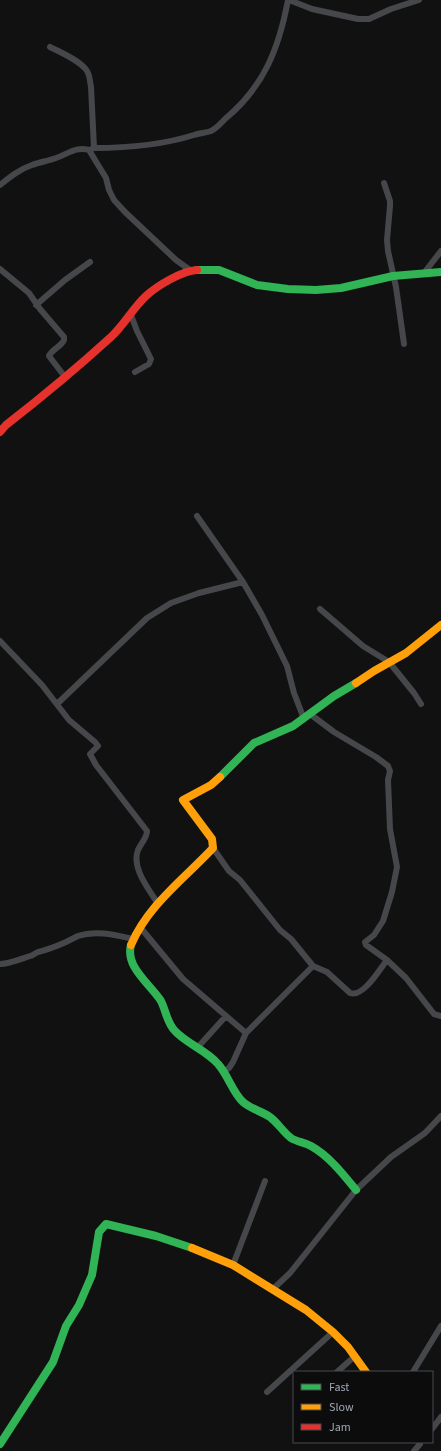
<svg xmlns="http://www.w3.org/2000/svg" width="441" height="1451" font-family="'Source Sans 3',sans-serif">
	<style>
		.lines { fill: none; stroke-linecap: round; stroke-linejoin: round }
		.street { stroke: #45474b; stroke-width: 6 }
		.fast { stroke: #30b455; stroke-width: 8 }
		.slow { stroke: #ff9f0a; stroke-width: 8 }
		.jam { stroke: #e5322d; stroke-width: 8 }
	</style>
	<rect width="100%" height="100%" fill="#111"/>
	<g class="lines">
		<path class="street" d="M289,0l23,9 46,10h11l22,-10 28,-9
			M50,47c10,5 31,14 37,24 3,5 3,11 4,16l3,61
			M89,150l17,28 3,12 5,10 11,12 51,48 14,10
			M384,183l6,18v5l-3,34 1,11 8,36 8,57
			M0,185c10,-8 20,-16 32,-20 8,-3 16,-4 24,-7 12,-4 20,-12 33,-8l5,-2c33,0 68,-3 100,-13 5,-2 12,-2 17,-4 6,-3 10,-8 14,-12 39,-32 54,-71 63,-119
			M0,269l29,24 11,16 24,28v3c-3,7 -12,9 -15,16l16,21
			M424,273l17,-22
			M36,305l29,-25 25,-18
			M131,315l6,16 14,28 -2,5 -14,8
			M197,516l46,66 19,33 25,51 7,27 10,26
			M320,609l43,37 26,16 25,31 7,11
			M0,641l42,44 27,35 26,22 3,4 -8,8 6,11 51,66c0,7 -6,12 -9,19 -7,18 11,39 20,54
			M57,704l90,-86 24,-15 28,-10 44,-11
			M310,714l24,18 42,25 12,9 2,5 -2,9 2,49 7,38 -5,25 -9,29 -9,14 -9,7 1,3 21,15 19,18 28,36 7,2
			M213,848l16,23 11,9 40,50 11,9 22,27 14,6 23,21c13,5 30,-24 37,-33
			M140,927l43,52 63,54
			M0,964c9,0 21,-5 30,-8 2,0 5,-3 8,-4 9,-2 19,-6 28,-10 4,-2 8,-4 12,-6 18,-6 37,-1 55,3
			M198,1047l28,-31
			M223,1072l6,-4 4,-6 13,-29 67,-67
			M233,1265l32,-84
			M273,1289l17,-16 66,-83 35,-33 34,-24 16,-17
			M337,1372l18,-16
			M413,1372l28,-46
			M267,1392l66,-60
			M432,1429l9,-12
			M414,1451l6,-7 -1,-2"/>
		<path class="fast" d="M197,270h22l38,15 31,4 28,1 25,-2 52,-12 48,-4
			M220,777l34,-34 39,-17 41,-30 22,-13
			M131,945c-6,22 19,39 30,56 5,10 6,22 14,30 12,13 31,19 43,33 10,11 15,29 25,38 8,7 18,9 27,15 8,6 13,15 21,21 6,4 13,4 20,8 18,10 32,28 45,44
			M0,1444l53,-82 13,-36 13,-21 13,-30 7,-43 7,-8 50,12 36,12"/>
		<path class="slow" d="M356,683l18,-12 32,-18 35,-28
			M131,945c17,-40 53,-66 82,-97l-1,-9 -29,-39 28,-15 9,-8
			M192,1248l41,17 73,45 27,22 15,15 18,25"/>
		<path class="jam" d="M0,432l6,-7c36,-28 71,-57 105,-88 13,-12 22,-29 35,-41 12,-11 36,-25 51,-26"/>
	</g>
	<rect x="293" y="1371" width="140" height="72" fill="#0c0c0d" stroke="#474a50"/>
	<rect x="301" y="1384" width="20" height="6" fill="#30b455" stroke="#474a50"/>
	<text x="329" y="1391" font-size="12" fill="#a0a7b5">Fast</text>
	<rect x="301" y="1404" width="20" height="6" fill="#ff9f0a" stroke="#474a50"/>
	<text x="329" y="1411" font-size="12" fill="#a0a7b5">Slow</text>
	<rect x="301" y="1424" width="20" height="6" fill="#e5322d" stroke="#474a50"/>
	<text x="329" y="1431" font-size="12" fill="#a0a7b5">Jam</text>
</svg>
